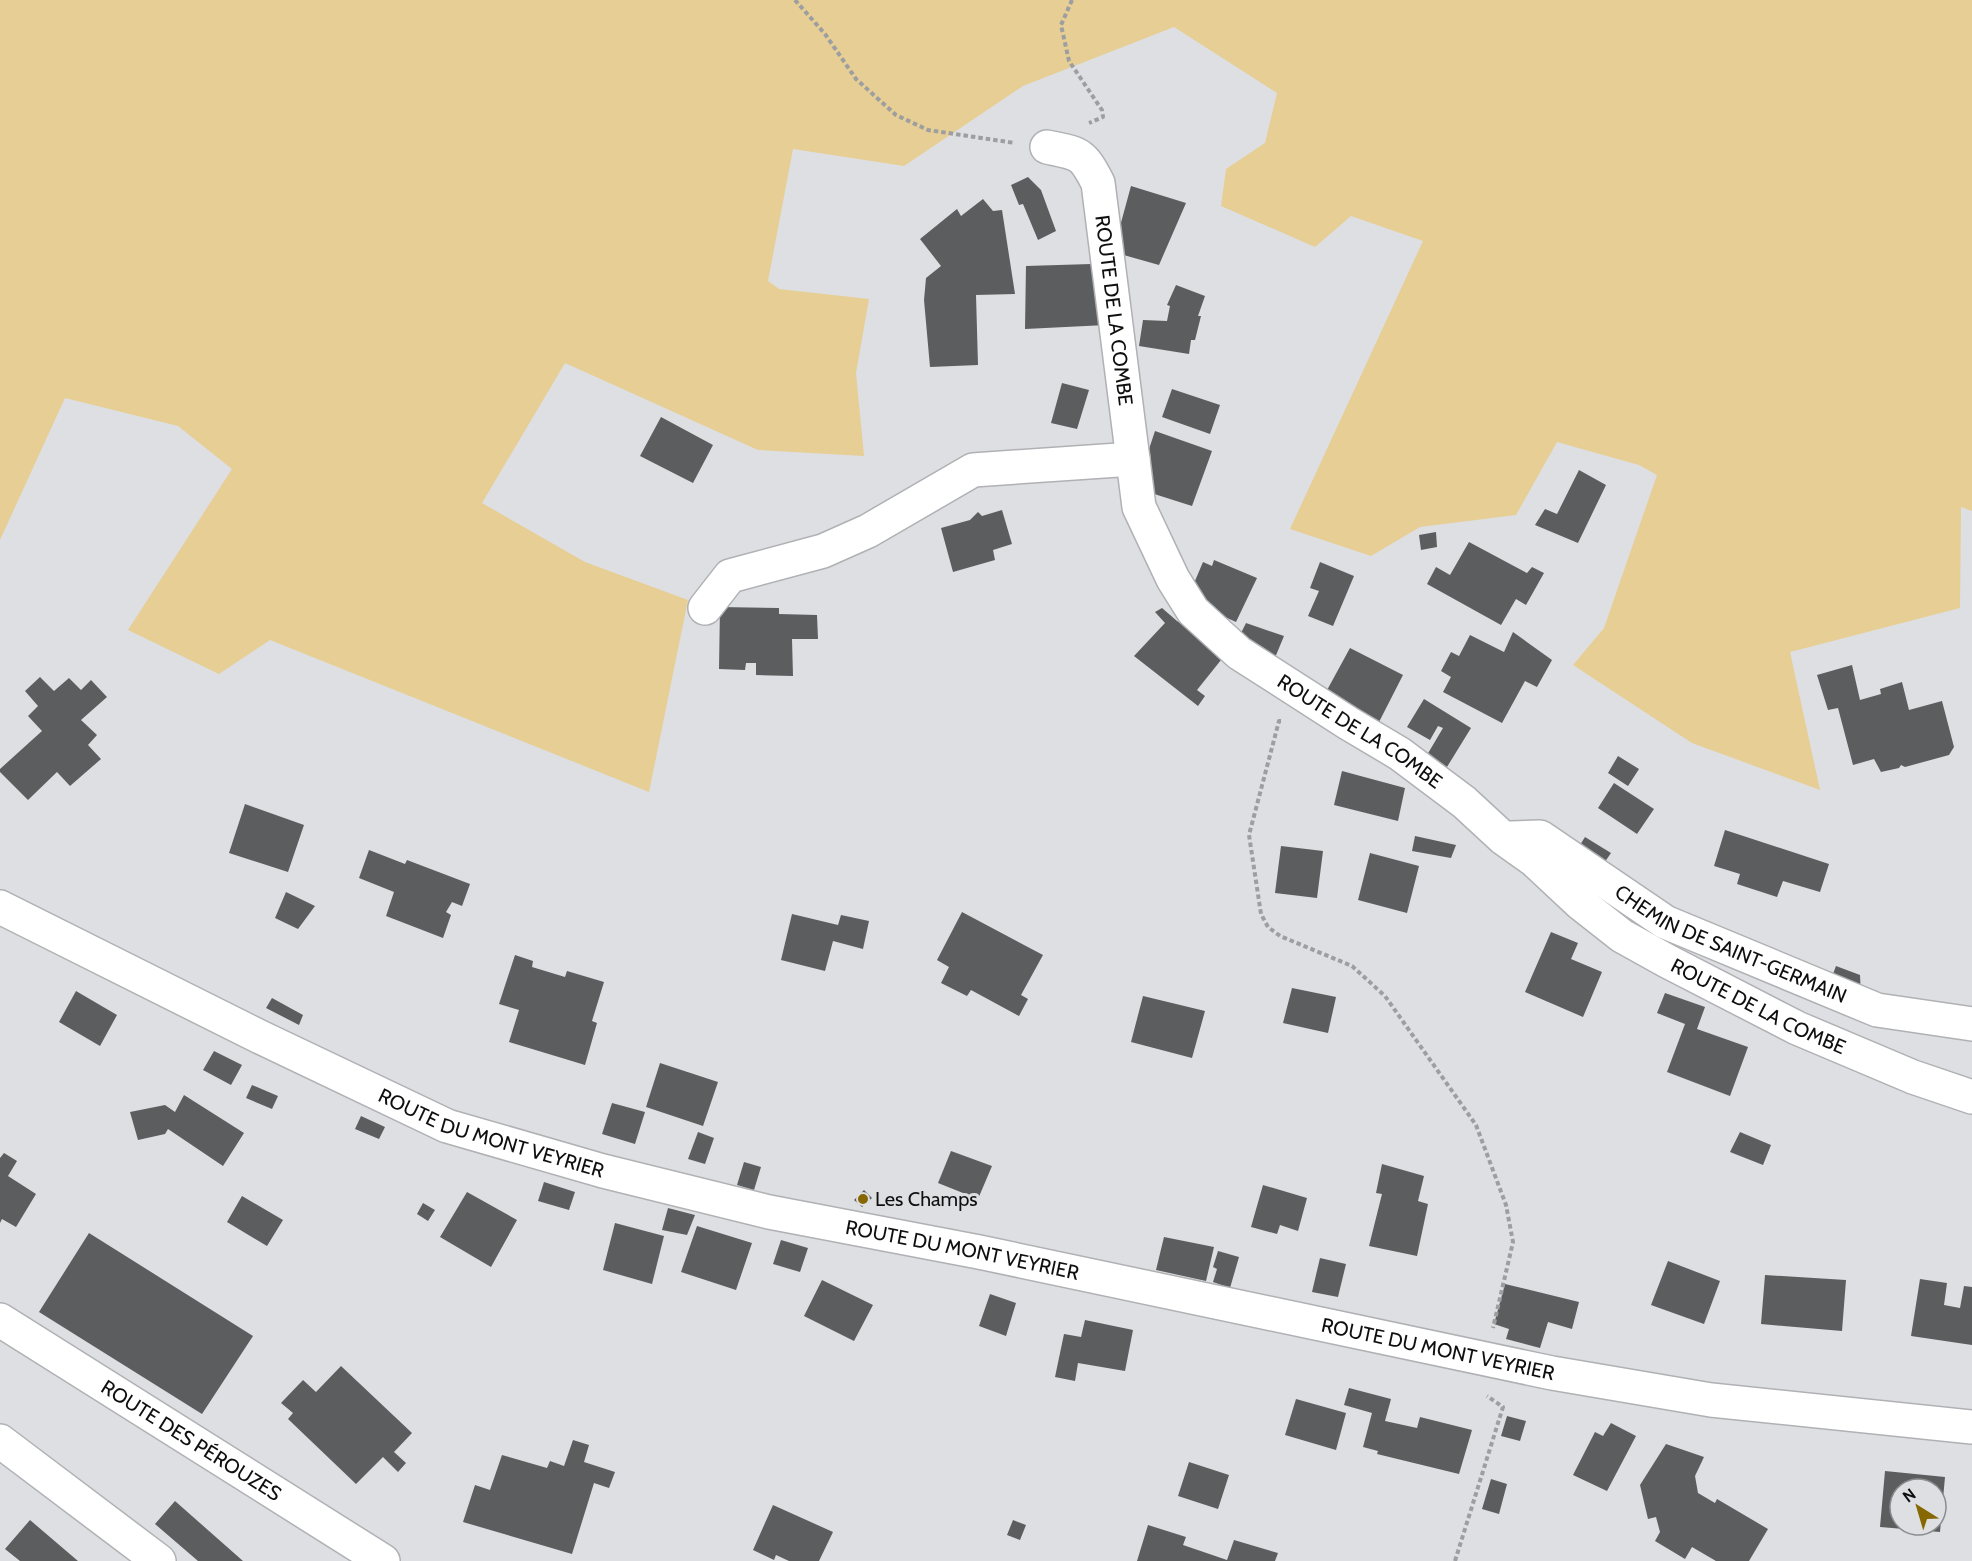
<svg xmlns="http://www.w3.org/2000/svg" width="1972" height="1561" font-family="Cabin,sans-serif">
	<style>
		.green { fill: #e6ce94 }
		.building { fill: #5c5d5f; fill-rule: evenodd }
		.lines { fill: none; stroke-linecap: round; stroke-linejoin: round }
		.minor-casing { stroke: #b0b1b4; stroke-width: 36 }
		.path { stroke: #9d9ea0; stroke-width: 4; stroke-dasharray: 4.5 3; stroke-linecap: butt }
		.minor { stroke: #fff; stroke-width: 33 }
		.poi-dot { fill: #866701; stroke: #dedfe2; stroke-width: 2 }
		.labels { text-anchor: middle; stroke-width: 6; stroke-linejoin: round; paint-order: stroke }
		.street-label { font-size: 20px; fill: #0f0f10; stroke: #dedfe2 }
		.poi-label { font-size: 20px; fill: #0f0f10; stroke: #dedfe2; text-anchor: start }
	</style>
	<rect width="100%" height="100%" fill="#dedfe2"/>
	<path class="green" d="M0,0h1972v511l-11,-4 -1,101 -170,44 30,138 -128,-47 -119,-78 31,-37 53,-153 -18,-10 -82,-23 -41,73 -96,12 -49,29 -81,-27 133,-288 -72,-25 -36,31 -94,-41 5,-37 39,-26 12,-50 -103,-66 -151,59 -119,80 -111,-17 -25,132 11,8 90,10 -13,74 8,83 -106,-6 -193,-87 -83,140 103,59 103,38 -39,192 -379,-152 -51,34 -91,-44 104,-161 -54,-43 -113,-28 -65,142z"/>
	<path class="building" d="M1028,177l13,13 15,41 -18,9 -15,-36 -4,1 -8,-20z
		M1131,186l55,17 -27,62 -46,-13z
		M983,199l10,12 9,-1 13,84 -39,1 2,70 -48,2 -6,-67 2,-22 15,-12 -21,-27 37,-30 4,7z
		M1091,264l15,61 -81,4 1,-63z
		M1176,285l29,11 -7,20h3l-6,24h-4l-2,14 -50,-8 4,-26 24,1 3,-15 -3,-1z
		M1062,383l27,7 -12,39 -26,-6z
		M1172,389l48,16 -10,29 -48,-17z
		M661,417l52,28 -20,38 -53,-27z
		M1155,431l57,20 -20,55 -44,-14 -3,-31z
		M1579,470l27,15 -28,58 -43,-18 10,-16 12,5z
		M1002,510l10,34 -19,6 2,10 -42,12 -12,-44 29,-8 8,-8 4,4z
		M1436,532l1,15 -16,3 -2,-15z
		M1469,542l58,31 5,-6 12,6 -18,32 -10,-6 -15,26 -74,-41 9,-17 14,8z
		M1214,560l43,18 -21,44 -42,-19 -2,-15 11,-26 9,4z
		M1320,562l34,14 -21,50 -25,-10 11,-25 -9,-3z
		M720,607l59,1v6l38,1 1,24h-26l1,37 -37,-1v-12h-10l-1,7 -26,-1z
		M1162,608l15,13 48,34 -28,35 8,6 -7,10 -64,-50 31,-33 -10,-11z
		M1246,623l38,13 -12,29 -33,-28z
		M1513,632l39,28 -15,27 -12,-6 -23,42 -59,-31 8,-15 -10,-6 10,-19 8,4 11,-21 34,17z
		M1350,648l53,27 -24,47 -53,-30z
		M1852,665l8,35 21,-6 -1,-5 22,-7 7,28 33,-9 12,46 -5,8 -44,12 -4,-2 -2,3 -18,4 -7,-13 -21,6 -15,-57 -10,2 -11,-35z
		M40,677l14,14 15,-13 12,12 10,-10 16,17 -26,23 16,15 -9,10 13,14 -31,27 -13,-14 -29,28 -28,-28v-3l42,-38 -14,-15 10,-10 -13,-15z
		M1424,699l47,29 -24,39 -20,-12 16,-27 -5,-2 -8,14 -23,-13z
		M1618,756l21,13 -11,17 -20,-13z
		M1342,771l63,17 -7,33 -64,-16z
		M1614,783l40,26 -17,25 -39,-26z
		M245,804l59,21 -16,47 -59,-19z
		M1725,830l104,34 -9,28 -37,-11 -6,16 -40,-13 3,-10 -26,-8z
		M1415,836l41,9 -5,13 -39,-7z
		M1585,837l26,16 -11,16 -25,-16z
		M1281,846l42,5 -6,47 -42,-5z
		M369,850l36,14 2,-4 63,24 -8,22 -10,-4 -6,10 5,3 -8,23 -57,-22 8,-24 -35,-14z
		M1370,853l49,13 -12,47 -49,-13z
		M286,892l29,14 -17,23 -23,-11z
		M962,912l81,43 -22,40 7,4 -9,17 -48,-26 -4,6 -26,-13 8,-16 -12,-7z
		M792,914l46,11 3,-10 28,6 -6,28 -30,-8 -8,30 -44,-11z
		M1551,932l27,11 -7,16 31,13 -19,45 -58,-25z
		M515,955l18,6 -1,6 33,10 2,-6 37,11 -12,39 5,2 -12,42 -76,-23 10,-32 -20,-6z
		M1836,966l24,9 1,21 -31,-14z
		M1292,988l44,9 -8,36 -45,-10z
		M76,991l41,24 -17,31 -41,-24z
		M1665,993l40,14 -8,22 51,18 -18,49 -63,-24 18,-48 -28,-11z
		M1143,996l62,15 -13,47 -61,-16z
		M272,998l31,17 -4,10 -33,-17z
		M214,1051l28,14 -11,20 -28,-15z
		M660,1063l58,19 -15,44 -57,-19z
		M252,1085l26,11 -6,13 -26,-11z
		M184,1095l60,38 -21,33 -55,-37 -3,5 -27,6 -8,-28 35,-7 10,7z
		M612,1103l33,9 -10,32 -33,-10z
		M361,1116l24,11 -6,12 -24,-10z
		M698,1132l16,6 -9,26 -17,-5z
		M1740,1132l31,13 -8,20 -33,-13z
		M951,1151l41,15 -14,33 -40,-16z
		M4,1153l13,8 -9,15 28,18 -20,33 -14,-8 -2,4v-65z
		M744,1162l17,5 -7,23 -17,-5z
		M1382,1164l42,12 -6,25 10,3 -11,52 -48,-10 13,-52 -6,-1z
		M544,1182l31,10 -6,18 -31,-9z
		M1263,1185l44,13 -9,33 -18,-6 -3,9 -26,-7z
		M864,1190l8,8 -10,9 -8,-7z
		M467,1192l50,28 -26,47 -51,-30z
		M242,1196l41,24 -16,26 -40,-24z
		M423,1203l12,7 -7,11 -11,-7z
		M668,1208l27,7 -8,20 -25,-5z
		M615,1223l49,13 -12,48 -49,-14z
		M697,1226l55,17 -16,47 -55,-18z
		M89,1233l164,103 -51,78 -163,-102z
		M1164,1237l50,10 -8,34 -50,-11z
		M781,1240l27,8 -8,24 -27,-8z
		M1218,1251l21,6 -9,31 -17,-6 4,-13 -4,-2z
		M1320,1258l26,6 -8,33 -26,-5z
		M1668,1261l52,20 -16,43 -53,-19z
		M1765,1275l81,5 -4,51 -81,-7z
		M1920,1279l27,4 -3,22 16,3 4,-22 8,1v58l-61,-9z
		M822,1280l51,25 -19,36 -50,-25z
		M1505,1284l74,18 -7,27 -24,-7 -8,26 -34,-9 3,-10 -15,-5z
		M990,1294l26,9 -10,33 -27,-10z
		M1085,1320l48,10 -8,41 -47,-8 -3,18 -20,-4 9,-43 17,3z
		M341,1366l71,67 -18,19 12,11 -8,9 -15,-15 -27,27 -68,-65 5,-6 -12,-10 22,-23 13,12z
		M1349,1388l42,11 -6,22 32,7 3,-11 52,13 -13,44 -82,-20 1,-3 -15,-4 9,-34 -28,-8z
		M1296,1399l50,14 -10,37 -51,-15z
		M1507,1416l19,5 -6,20 -19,-5z
		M1611,1423l25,13 -29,55 -34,-16 22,-43 8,4z
		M573,1440l16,5 -5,17 31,10 -6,16 -15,-5 -22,71 -109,-32 12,-37 15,5 12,-35 45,13 3,-7 14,5z
		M1666,1444l38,13 -9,19 3,17 17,10 2,-4 51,30 -19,32h-33l-24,-14 -7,12 -30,-18 5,-9 -4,-15 -8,2 -8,-34z
		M1189,1462l40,13 -11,34 -40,-13z
		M1885,1471l60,6 -5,55 -60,-5zM1900,1489h36v36h-36z
		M1491,1479l16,5 -8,30 -17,-5z
		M175,1501l68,60h-45l-43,-37z
		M773,1505l60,27 -14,29h-30l-13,-6 -2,5 -21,-10z
		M30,1520l48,41h-58l-15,-12z
		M1013,1520l13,5 -6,15 -13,-5z
		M1148,1525l38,12 -3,8 44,15 7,-20 44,13 -3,8h-138z"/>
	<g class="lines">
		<defs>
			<g id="minor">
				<path id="s1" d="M1047,147c33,7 35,5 51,36l41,324 34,72 20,32 46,42 109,70 52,31 64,48 39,36 31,22 46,43 42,33 45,25 130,67 116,49 59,20"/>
				<path d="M705,608l25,-32 93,-25 45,-20 105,-61 160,-11"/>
				<path id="s2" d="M1511,838l29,-1 125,85 212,88 95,14"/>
				<path id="s3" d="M0,907l258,129 189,90 156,45 166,41 210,40 573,121 159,27 261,27"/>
				<path id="s4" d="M0,1320l383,241"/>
				<path d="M0,1441l159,120"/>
			</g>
		</defs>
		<use href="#minor" class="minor-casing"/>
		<path class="path" d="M795,0l30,34 31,45 40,36 32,15 87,13
			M1072,0l-11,25 8,36 33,49 1,7 -14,6
			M1281,721h-2l-30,114 12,79 7,13 12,9 72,30 33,30 91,129 30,80 7,37 -20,86
			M1455,1561l48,-154 -16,-11"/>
		<use href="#minor" class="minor"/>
	</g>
	<circle class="poi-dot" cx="863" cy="1199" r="6"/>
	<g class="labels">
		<g class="street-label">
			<text dy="7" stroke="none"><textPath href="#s1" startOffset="195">ROUTE DE LA COMBE</textPath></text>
			<text dy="7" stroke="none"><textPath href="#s1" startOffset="717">ROUTE DE LA COMBE</textPath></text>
			<text dy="7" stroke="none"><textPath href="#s2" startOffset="249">CHEMIN DE SAINT-GERMAIN</textPath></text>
			<text dy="7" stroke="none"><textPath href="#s1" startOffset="1204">ROUTE DE LA COMBE</textPath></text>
			<text dy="7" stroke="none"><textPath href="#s3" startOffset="542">ROUTE DU MONT VEYRIER</textPath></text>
			<text dy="7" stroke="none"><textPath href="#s3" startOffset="1028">ROUTE DU MONT VEYRIER</textPath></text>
			<text dy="7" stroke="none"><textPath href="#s3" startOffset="1514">ROUTE DU MONT VEYRIER</textPath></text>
			<text dy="7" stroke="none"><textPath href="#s4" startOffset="226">ROUTE DES PÉROUZES</textPath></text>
		</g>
		<g class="poi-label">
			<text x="875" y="1206">Les Champs</text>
		</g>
	</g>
	<g transform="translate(1918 1507) rotate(323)"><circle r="28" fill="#dedfe2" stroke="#8b8c8e" stroke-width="1.5"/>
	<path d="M0-4.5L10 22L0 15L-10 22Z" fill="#866701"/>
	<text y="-9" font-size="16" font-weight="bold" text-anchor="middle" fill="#0f0f10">N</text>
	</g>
</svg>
